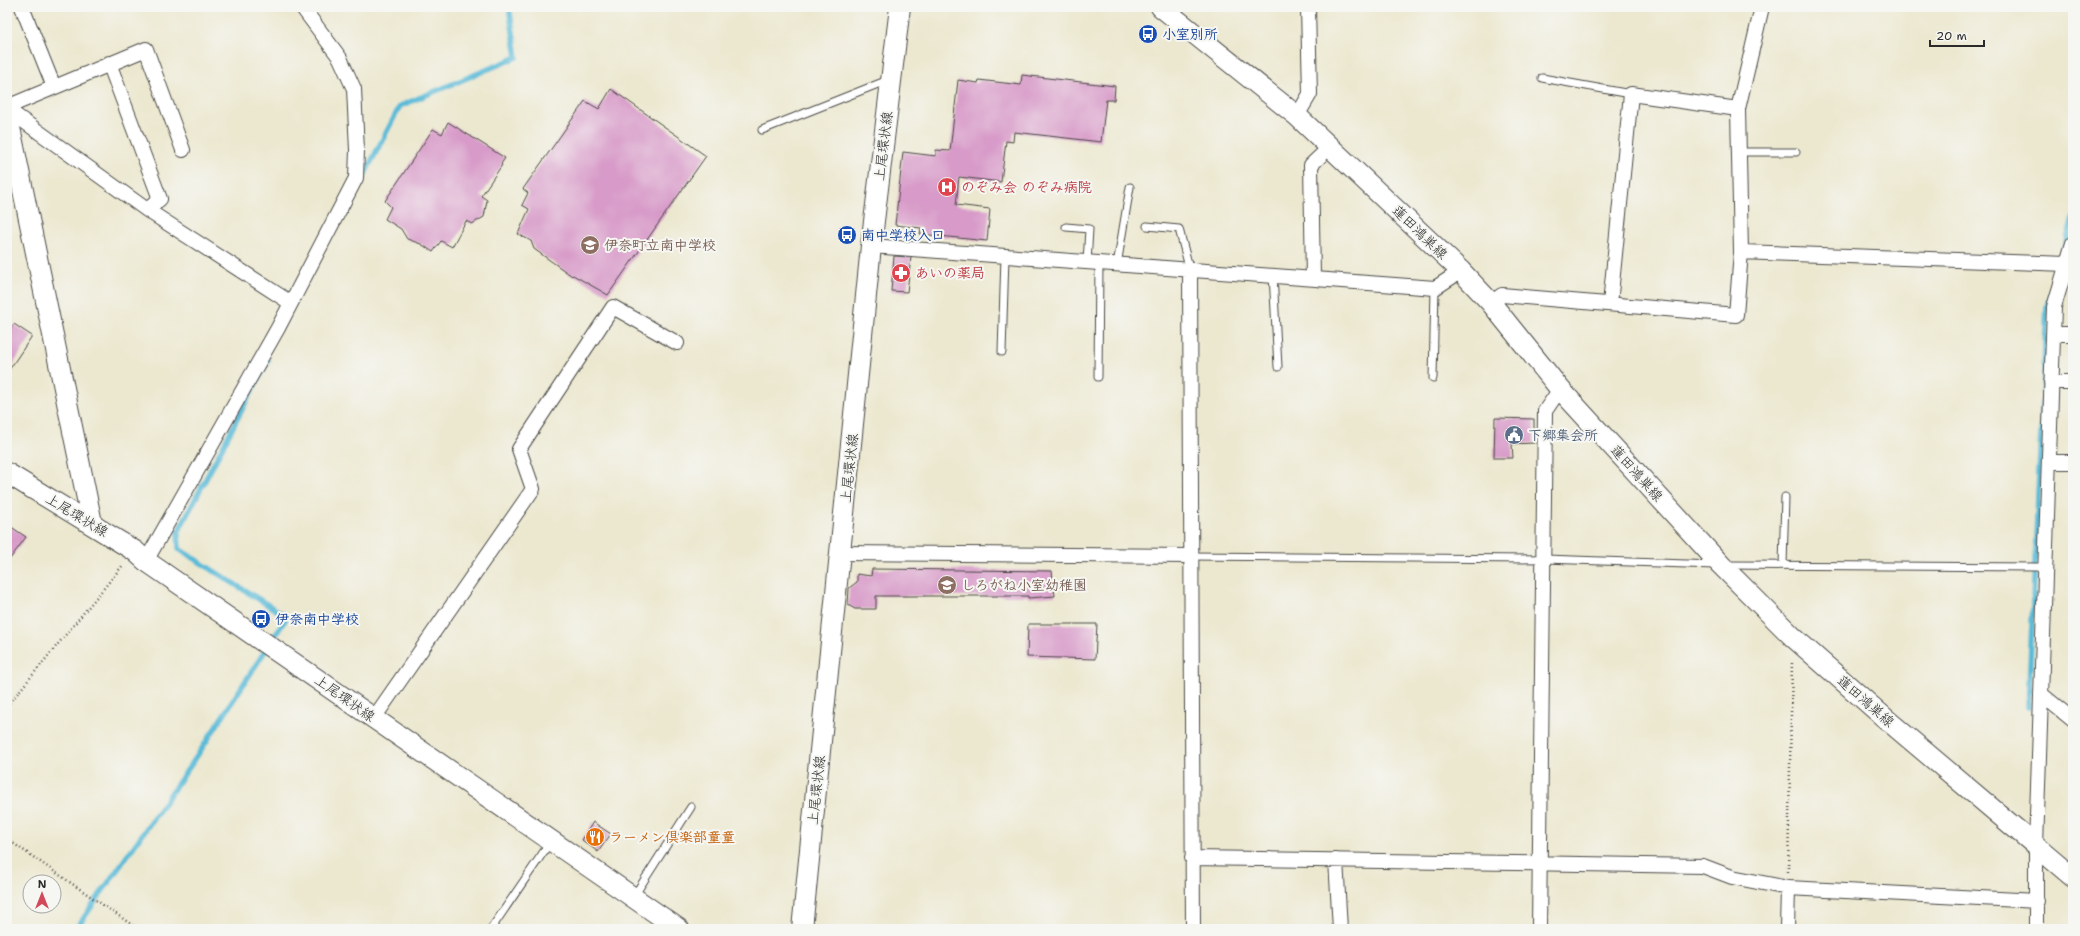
<svg xmlns="http://www.w3.org/2000/svg" width="2080" height="936" font-family="'Shantell Sans','Klee One',sans-serif">
	<style>
		.lines { fill: none; stroke-linecap: round; stroke-linejoin: round }
		.stream { stroke: #5abbd8; stroke-width: 5.5 }
		.building { fill: #d89bc9 }
		.lane-casing { stroke: #484744; stroke-width: 9 }
		.street-casing { stroke: #484744; stroke-width: 16 }
		.secondary-casing { stroke: #484744; stroke-width: 22 }
		.path { stroke: #484744; stroke-width: 2.5; stroke-dasharray: 1 3; stroke-linecap: butt }
		.lane { stroke: #fff; stroke-width: 7 }
		.street { stroke: #fff; stroke-width: 14 }
		.secondary { stroke: #fff; stroke-width: 20 }
		.labels { text-anchor: middle; stroke-width: 4; stroke-linejoin: round; paint-order: stroke }
		.transit-label { font-size: 14px; font-weight: bold; fill: #164399; stroke: #f6f6f2; text-anchor: start }
		.street-label { font-size: 14px; fill: #2b2b2b; stroke: #f6f6f2 }
		.health-label { font-size: 14px; font-weight: bold; fill: #be3a42; stroke: #f6f6f2; text-anchor: start }
		.education-label { font-size: 14px; font-weight: bold; fill: #785e54; stroke: #f6f6f2; text-anchor: start }
		.service-label { font-size: 14px; font-weight: bold; fill: #4e5e75; stroke: #f6f6f2; text-anchor: start }
		.food-label { font-size: 14px; font-weight: bold; fill: #c56008; stroke: #f6f6f2; text-anchor: start }
	</style>
	<rect width="100%" height="100%" fill="#f6f6f2"/>
	<filter id="ink" filterUnits="userSpaceOnUse"><feTurbulence type="fractalNoise" baseFrequency=".025" numOctaves="2"/><feDisplacementMap in="SourceGraphic" scale="8" xChannelSelector="R" yChannelSelector="G"/><feConvolveMatrix kernelMatrix="1 2 1 2 8 2 1 2 1" color-interpolation-filters="sRGB"/></filter>
	<filter id="wash" filterUnits="userSpaceOnUse"><feTurbulence type="fractalNoise" baseFrequency=".012" numOctaves="4" result="noise"/><feDisplacementMap in="SourceGraphic" scale="16" xChannelSelector="R" yChannelSelector="G"/><feGaussianBlur stdDeviation="0.9" result="paint"/><feColorMatrix in="noise" values="0 0 0 0 0 0 0 0 0 0 0 0 0 0 0 0 0 1.4 0 .05"/><feComposite in="paint" operator="in"/></filter>
	<g filter="url(#wash)">
		<rect width="100%" height="100%" fill="#ece8d0"/>
		<g class="lines">
			<path class="stream" d="M360,183l40,-77 117,-49 -8,-50
				M2028,707l19,-401 26,-87
				M76,929l121,-173 90,-139 -108,-68 -1,-17 90,-172"/>
		</g>
		<g id="blocks">
			<path class="building" d="M1022,75l93,11 -1,14h-8l-5,42 -87,-10 -1,10 -7,-1 -5,41 -42,-5 -3,28 34,4 -3,32 -67,-7 1,-6 -26,-3 8,-73 33,4v-6l14,1 8,-71 20,3 1,-3 42,5z
				M611,89l95,67 -98,139 -35,-20 -1,1 -38,-27 -3,-8 -13,-7 11,-25 -7,-4 6,-12 -5,-4 62,-88 14,8z
				M448,122l57,36 -4,6 1,1 -21,31 6,4 -3,17 -12,7 -6,-3 -14,26 -11,-6 -8,11 -12,-8 -14,-5 -6,-10 -16,-10 6,-12 -6,-6 48,-72 9,5z
				M894,256l17,1 -4,35 -16,-1z
				M14,324l18,12 -25,37v-39z
				M1495,418l39,1v24l-22,1 1,14h-19z
				M7,524l19,13 -19,26z
				M872,569l180,2 3,25 -27,2v-2h-152v13h-21l-7,-4 1,-17 8,-6v-8l14,2z
				M1028,624h69l-2,35 -68,-2z
				M593,822l18,12 -13,18 -16,-12z"/>
		</g>
	</g>
	<g filter="url(#ink)">
		<use href="#blocks" fill-opacity="0" stroke="#484744" stroke-width="1"/>
		<g class="lines">
			<defs>
				<path id="lane" d="M1542,78l89,16
					M762,130l126,-50
					M1739,152h57
					M1147,226l32,3 11,42
					M1066,227l23,2 -2,34
					M1117,265l13,-78
					M1273,274l5,93
					M1002,352l3,-95
					M1098,377l1,-113
					M1433,378l2,-90
					M1191,556l354,3 170,6
					M1725,565l320,2
					M1783,565l2,-68
					M634,896l57,-89
					M491,929l60,-88"/>
				<path id="street" d="M22,7l32,80
					M7,107l139,-58 37,101
					M7,109l140,101 13,-11 -51,-136
					M1297,116l13,-22 -2,-87
					M147,210l144,93
					M871,246l564,42 26,-17
					M1741,252l325,12
					M1190,271l3,658
					M1313,277l-2,-112 20,-19
					M1491,303l11,-8 234,20 5,-63 -3,-143 24,-102
					M1610,304l21,-210 107,15
					M2053,334h20
					M2051,382h22
					M2049,462h24
					M840,553l351,3
					M146,561l132,-233 78,-150 1,-28 -3,-61 -14,-31 -38,-51
					M2041,694l32,26
					M374,718l159,-229 -14,-40 94,-142 64,36
					M1192,858l511,8 29,11 56,11 249,13
					M1336,860l4,69
					M1539,929l6,-518 15,-22
					M1787,929l1,-41
					M2036,929v-83l18,-539 19,-64"/>
				<path id="secondary" d="M1161,7l136,109 164,155 30,32 69,86 161,176 72,72 93,82 187,158
					M7,113l85,410
					M7,473l128,78 11,10 533,368
					M802,929l69,-683 29,-239"/>
			</defs>
			<use href="#lane" class="lane-casing"/>
			<use href="#street" class="street-casing"/>
			<use href="#secondary" class="secondary-casing"/>
			<path class="path" d="M7,706l116,-141
				M7,839l131,90
				M1788,872l4,-211"/>
			<use href="#lane" class="lane"/>
			<use href="#street" class="street"/>
			<use href="#secondary" class="secondary"/>
		</g>
	</g>
	<defs>
		<symbol id="bus-disc" viewBox="-11 -11 22 22"><circle r="9.5" fill="#1a4fb4" stroke="#f6f6f2"/><path d="M-5-6H5V4H4V6H2V4H-2V6H-4V4H-5ZM-3.5-4V0h7V-4ZM-3.5 1.2v1.5H-2V1.2ZM2 1.2v1.5H3.5V1.2Z" fill="#fff"/></symbol>
		<symbol id="hospital-disc" viewBox="-11 -11 22 22"><circle r="9.5" fill="#e0444e" stroke="#f6f6f2"/><path d="M-5-5h3v3.5h4V-5h3V5h-3V1.5h-4V5h-3Z" fill="#fff"/></symbol>
		<symbol id="school-disc" viewBox="-11 -11 22 22"><circle r="9.5" fill="#8d6e63" stroke="#f6f6f2"/><path d="M0-5L7-2L0 1L-7-2ZM-4 1L0 2.5L4 1V4Q0 6-4 4Z" fill="#fff"/></symbol>
		<symbol id="pharmacy-disc" viewBox="-11 -11 22 22"><circle r="9.5" fill="#e0444e" stroke="#f6f6f2"/><path d="M-2-6h4v4h4v4h-4v4h-4v-4h-4v-4h4Z" fill="#fff"/></symbol>
		<symbol id="civic-disc" viewBox="-11 -11 22 22"><circle r="9.5" fill="#5c6f8a" stroke="#f6f6f2"/><path d="M-.6-6.5H3V-4.5H.6V-3L4-1V1h2V6H-6V1h2V-1L-.6-3ZM-1.2 2.5V6h2.4V2.5Z" fill="#fff"/></symbol>
		<symbol id="restaurant-disc" viewBox="-11 -11 22 22"><circle r="9.5" fill="#e8710a" stroke="#f6f6f2"/><path d="M-5-6h1v4h1v-4h1v4h1v-4h1v5L-1.5 .5V6h-2V.5L-5-1ZM5-6V6H3V1.5H1.5Q1.5-4 5-6Z" fill="#fff"/></symbol>
	</defs>
	<g fill-rule="evenodd">
		<use href="#bus-disc" x="1137" y="23" width="22" height="22"/>
		<use href="#hospital-disc" x="936" y="176" width="22" height="22"/>
		<use href="#bus-disc" x="836" y="224" width="22" height="22"/>
		<use href="#school-disc" x="579" y="234" width="22" height="22"/>
		<use href="#pharmacy-disc" x="890" y="262" width="22" height="22"/>
		<use href="#civic-disc" x="1503" y="424" width="22" height="22"/>
		<use href="#school-disc" x="936" y="574" width="22" height="22"/>
		<use href="#bus-disc" x="250" y="608" width="22" height="22"/>
		<use href="#restaurant-disc" x="584" y="826" width="22" height="22"/>
	</g>
	<g class="labels">
		<g class="transit-label">
			<text x="1162" y="39">小室別所</text>
			<text x="861" y="240">南中学校入口</text>
			<text x="275" y="624">伊奈南中学校</text>
		</g>
		<g class="street-label">
			<text transform="translate(883 146) rotate(-83)" y="5">上尾環状線</text>
			<text transform="translate(1420 232) rotate(44)" y="5">蓮田鴻巣線</text>
			<text transform="translate(849 468) rotate(-84)" y="5">上尾環状線</text>
			<text transform="translate(1637 473) rotate(48)" y="5">蓮田鴻巣線</text>
			<text transform="translate(77 515) rotate(31)" y="5">上尾環状線</text>
			<text transform="translate(345 698) rotate(35)" y="5">上尾環状線</text>
			<text transform="translate(1866 701) rotate(41)" y="5">蓮田鴻巣線</text>
			<text transform="translate(816 790) rotate(-84)" y="5">上尾環状線</text>
		</g>
		<g class="health-label">
			<text x="961" y="192">のぞみ会 のぞみ病院</text>
			<text x="915" y="278">あいの薬局</text>
		</g>
		<g class="education-label">
			<text x="604" y="250">伊奈町立南中学校</text>
			<text x="961" y="590">しろがね小室幼稚園</text>
		</g>
		<g class="service-label">
			<text x="1528" y="440">下郷集会所</text>
		</g>
		<g class="food-label">
			<text x="609" y="842">ラーメン倶楽部童童</text>
		</g>
	</g>
	<rect width="2080" height="936" fill="none" stroke="#f6f6f2" stroke-width="24"/>
	<g transform="translate(42 894)"><circle r="19" fill="#f6f6f2" stroke="#a5a5a2"/>
	<path d="M0-3L7 15L0 10L-7 15Z" fill="#d1495b"/>
	<text y="-6" font-size="11" font-weight="bold" text-anchor="middle" fill="#2b2b2b">N</text>
	</g>
	<path d="M1930 40v6h54v-6" fill="none" stroke="#2b2b2b" stroke-width="2"/>
	<text x="1936" y="40" font-size="12" fill="#2b2b2b" stroke="#f6f6f2" stroke-width="3" paint-order="stroke">20 m</text>
</svg>
